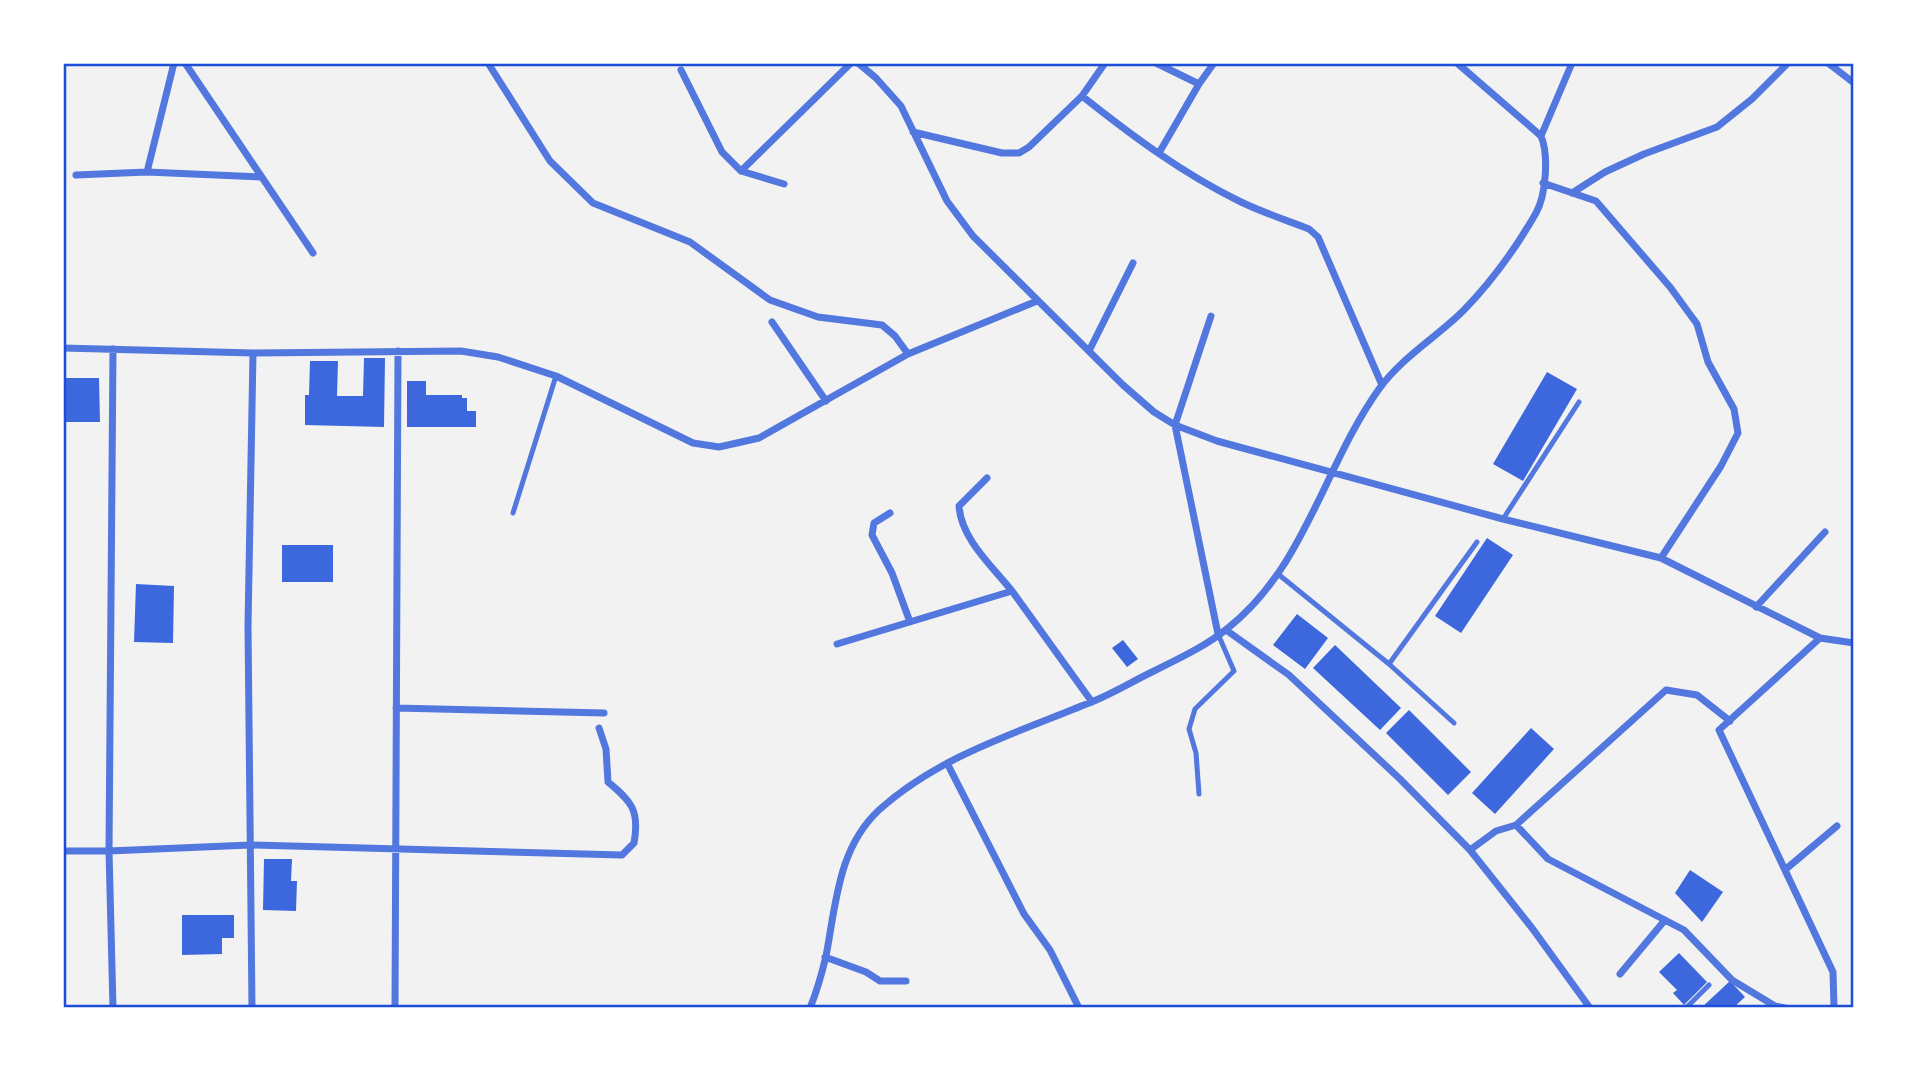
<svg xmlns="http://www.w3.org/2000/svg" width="1917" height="1071" font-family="'Archivo Narrow',sans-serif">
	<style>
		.building { fill: #3d67dc }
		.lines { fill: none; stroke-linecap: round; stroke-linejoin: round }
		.service { stroke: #5277de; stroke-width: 5 }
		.minor { stroke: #5277de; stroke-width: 7 }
		.neatline { fill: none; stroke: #1d4ed8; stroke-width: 2.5 }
	</style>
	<rect width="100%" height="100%" fill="#f2f2f2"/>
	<path class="building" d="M364,358h21l-1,69 -79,-2v-30h4l1,-34h28l-1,35h26z
		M1547,372l30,17 -54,92 -30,-17z
		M63,378h36l1,44h-37z
		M407,381h19v14h36v3h5v13h9v16h-69z
		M1487,538l26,17 -52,78 -26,-17z
		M282,545h51v37h-51z
		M136,584l38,2 -1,57 -39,-1z
		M1297,614l31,24 -23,31 -32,-24z
		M1123,640l15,19 -11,8 -15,-19z
		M1335,645l66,63 -21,22 -67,-62z
		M1409,710l62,62 -23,23 -62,-62z
		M1531,728l23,21 -59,65 -23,-21z
		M264,859h28l-1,22h6l-1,30 -33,-1z
		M1690,870l33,22 -21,30 -27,-29z
		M182,915h52v23h-12v16l-40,1z
		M1679,953l28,29 -23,23 -11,-12 4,-3 -18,-18z
		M1730,981l15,16 -12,11h-32z"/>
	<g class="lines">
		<path class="service" d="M513,513l43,-137
			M1503,519l76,-117
			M1278,574l111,90 88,-122
			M1389,664l65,59
			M1199,794l-3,-41 -7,-24 6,-20 39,-38 -16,-37
			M1686,1008l23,-23"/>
		<path class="minor" d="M174,63l-27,109 114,5
			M185,63l128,190
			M488,63l62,98 43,42 97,39 80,58 48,17 64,8 13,11 13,18
			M858,63l18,15 25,28 46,95 26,35 150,149 31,27 21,13 42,16 286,78 158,39 159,80 34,5
			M1156,63l43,21 -40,69
			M1828,63l26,20
			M681,70l41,82 19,19 43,13
			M1199,84l15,-21
			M1082,96c49,39 100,77 157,105 22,11 47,19 70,28l9,8 64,148
			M913,132l89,21h17l10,-6 53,-51 23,-33
			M1541,136l31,-73
			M741,171l110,-108
			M76,175l71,-3
			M1543,183l53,18 74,86 27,37 11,38 26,47 4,24 -17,33 -60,92
			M1572,193l33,-21 39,-18 73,-27 35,-28 36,-36
			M1211,316l-36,109 43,209
			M772,322l54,79
			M63,348l190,5 208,-2 37,6 58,19 137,67 26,4 40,-9 149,-84 129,-53
			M1089,351l44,-88
			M987,478l-28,28c2,33 34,61 53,85
			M890,513l-16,10 -2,12 20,38 18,49
			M1756,607l69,-75
			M1226,630l63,45 111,104 70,71 62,78 58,80
			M1820,638l-101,92 114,242 1,36
			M837,644l175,-53 80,111
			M396,708l208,5
			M947,763l77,151 26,36 29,58
			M1516,825l32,34 136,71 48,50 43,26 10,2
			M1470,850l26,-19 20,-6 150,-135 31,5 33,26
			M63,851h46l141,-6 372,10 12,-12c6,-33 -3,-42 -26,-61l-2,-33 -7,-21
			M1786,869l51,-43
			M825,957l41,15 14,9h26
			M1620,974l45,-54
			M113,1008l-4,-157 4,-502
			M252,1008l-4,-382 5,-273
			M395,1008l3,-657
			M810,1008c7,-17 12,-35 16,-52 10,-52 12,-108 53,-146 60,-54 137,-77 210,-107 23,-9 44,-22 65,-32 26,-13 52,-25 74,-43 77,-61 96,-162 151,-239 23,-32 58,-52 85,-79 28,-29 52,-62 72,-97 10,-18 13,-58 5,-77l-84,-73"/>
	</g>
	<rect width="1917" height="1071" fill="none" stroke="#ffffff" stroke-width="130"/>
	<rect x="65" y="65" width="1787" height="941" class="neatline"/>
</svg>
